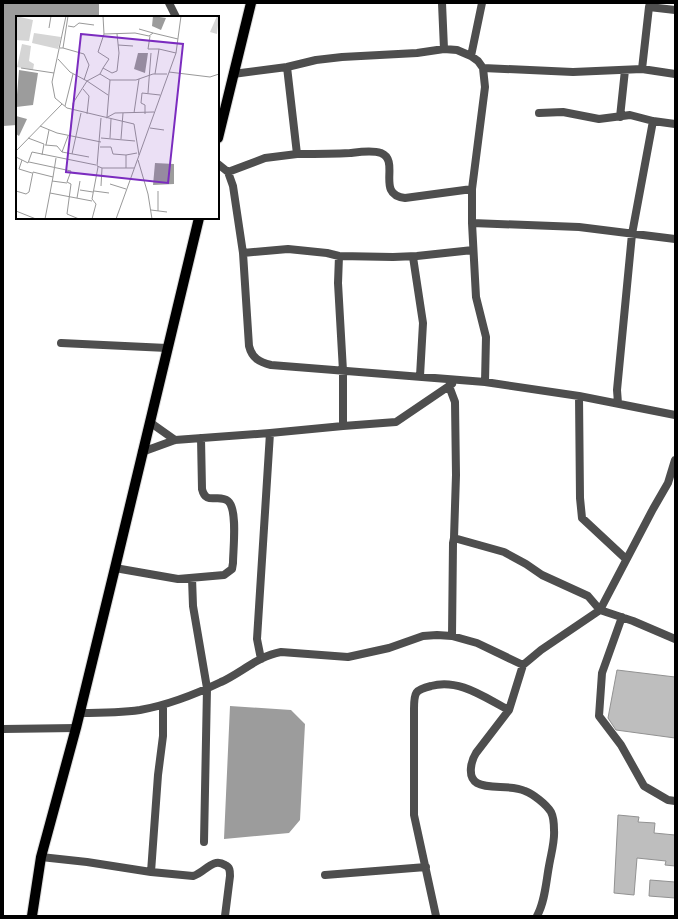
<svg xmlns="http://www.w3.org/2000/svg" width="678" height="919" font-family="Figtree,sans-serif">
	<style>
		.water { fill: #9c9c9c }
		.building { fill: #bebebe; stroke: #929292 }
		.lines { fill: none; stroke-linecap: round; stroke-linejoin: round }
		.primary-casing { stroke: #dbdbdb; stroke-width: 12 }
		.minor { stroke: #4e4e4e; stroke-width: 8 }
		.primary { stroke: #000; stroke-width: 10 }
		.inset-road { fill: none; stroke: #999; stroke-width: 1 }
		.view { fill: #7b2cbf; fill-opacity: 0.15; stroke: #7b2cbf; stroke-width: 2 }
		.inset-edge { fill: none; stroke: #000; stroke-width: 2 }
	</style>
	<rect width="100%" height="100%" fill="#fff"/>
	<path class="water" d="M3,3h96v14h-82v108l-14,1z
		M230,706l61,4 14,14 -5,96 -11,13 -65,6z"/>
	<path class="building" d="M617,670l58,7v61l-59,-8 -8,-12z
		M618,815l21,2 -1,5 17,1 -1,10 21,2v31l-10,-1 1,-4 -29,-3 -3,37 -20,-2z
		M650,880l25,2v16l-26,-2z"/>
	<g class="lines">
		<defs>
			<path id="primary" d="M218,138l33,-135
				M32,916l9,-59 35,-129 39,-160 84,-350"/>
		</defs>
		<use href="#primary" class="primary-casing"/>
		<path class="minor" d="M169,3l7,14
			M442,3l2,46
			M650,3l-1,4 26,3
			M471,56l11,-53
			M483,68l90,4 69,-3 33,5
			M642,69l7,-62
			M233,74l54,-7 29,-7 26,-3 75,-4 27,-4 13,1 14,6 7,5 5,7 2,19 -13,102v34l4,74 10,40 -1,45
			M539,113l24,-1 36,7 31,-4 23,6 22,3
			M620,117l5,-47
			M297,154c18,0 35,0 53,-1 9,-1 22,-3 31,0 20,8 -6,42 24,45l67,-9
			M218,164l10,8 5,14 10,67 6,93c3,12 10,16 22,19l214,17 94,14 96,19
			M228,172l37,-14 32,-4 -10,-87
			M472,223l107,4 96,12
			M243,253l45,-4 39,4 12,3 54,1 24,-1 56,-6
			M339,256l-1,27 5,88v55
			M413,257l10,66 -3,53
			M61,343l106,5
			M449,386l6,16 1,73 -2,63 -1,5 -1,93 25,7 46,22 18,-15 59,-40 -12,-14 -46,-21 -16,-11 -22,-12 -50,-14
			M579,396l1,102 2,20 44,41
			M618,403l-1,-13 15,-156 21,-113
			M151,423l24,17
			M142,452l33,-12 95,-7 73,-7 53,-4 56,-38
			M675,460l-7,23 -15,26 -53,101 33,11 42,18
			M115,568l63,11 46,-4 8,-6 1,-6c0,-13 5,-54 -5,-62 -10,-8 -22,5 -26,-12l-1,-51
			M192,578l1,28 14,82 -3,154
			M622,617l-20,56 -3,43 22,29 23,41 24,14 7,1
			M261,659l-4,-20 13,-206
			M509,710l-33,43c-5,8 -9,24 1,30 12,7 34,1 48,8 8,3 21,13 26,21 2,4 3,13 3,18 1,11 -3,24 -5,36 -3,16 -4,36 -12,50
			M79,713c20,0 41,0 61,-3 28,-5 56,-16 81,-28 20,-9 37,-26 60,-30l67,5 41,-9 34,-12 14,-1 15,1
			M3,729l73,-1
			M41,857l46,5 64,10 7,-97 5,-39v-31
			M151,872l42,4c12,-3 19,-19 32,-11 5,2 5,6 5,11l-5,40
			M325,875l101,-8
			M436,916l-22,-101v-106c0,-17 1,-19 17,-23 28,-8 54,12 78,24l14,-45"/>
		<use href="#primary" class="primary"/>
	</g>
	<g transform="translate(16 16)">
		<rect width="203" height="203" fill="#fff"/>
		<path d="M0,0l17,4 -4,21 -13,-1zM201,0h2l-2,18 -7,-2zM18,17l27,4 -3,12 -26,-6zM6,28l9,2 -2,15 5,3 -1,6 -16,-3z" fill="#d5d5d5"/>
		<path d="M137,0l13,2 -5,12 -9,-4zM122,37h10l-3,20 -11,-4zM3,54l19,3 -5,32 -17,2zM0,100l11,3 -8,17 -3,-2zM139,147l19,1v20l-21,1z" fill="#9c9c9c"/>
		<path class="inset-road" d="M50,0l-14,66 3,16 12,10 67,16 5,31M87,0l1,18M52,10l6,1 5,-4 15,2M33,12l2,-12M123,13l14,4M134,20l-2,13h11M102,29l15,1M44,32h3l5,-32M47,32l21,6 5,11 -5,15M42,43l12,13 17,9 -14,22 -3,33M5,52l33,5M87,52l6,-9 -11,-7 6,-18 31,-1 14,3 4,-3 25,6M153,56l41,5 9,-3M84,58l3,-6 9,5 5,-2 2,-18 -2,-19M139,58l4,-25 17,4M94,64h26l17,-6h14M67,73l6,7 -2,18M132,77l3,-40M49,90l8,-32M118,97l5,-34M129,98v-9l-4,-2 1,-10 18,2M91,101l3,-37 -10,-6 -13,7 21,14M85,102l-4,48 5,2h32M90,102l9,-5 39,-1M24,110l17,7 44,9M134,112l14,2M12,122l16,6 -2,11M85,122l34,3M94,122l1,-19M105,123l2,-26M29,129l12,1 5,6 6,-16M30,129l3,-15M84,131h11l2,7 13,1M0,135l46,-47M46,136l27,5M56,138l9,-41M0,141l12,6 4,-11 64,13M6,144l-3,9 13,4M122,144l10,34 4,25M13,146l42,9 -4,11 4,2 -4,30 12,5M110,152v-13l11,-2M37,161l3,-19M36,165l15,2M94,168l16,5M85,170l1,-18M64,174l13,2M0,175l10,3 3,-2 4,-20 20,5 -3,16 42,8M78,175l15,2M61,182l3,-17M135,194l16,2M0,195l20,8M142,195v-20M29,203l5,-26M76,203l4,-15 -4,-5 6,-32M100,203l60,-166 5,-37"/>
		<path class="view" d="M65,18l102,10 -15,139 -102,-11z"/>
		<rect width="203" height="203" class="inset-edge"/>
	</g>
	<rect width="678" height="919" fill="none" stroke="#000000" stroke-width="8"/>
</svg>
